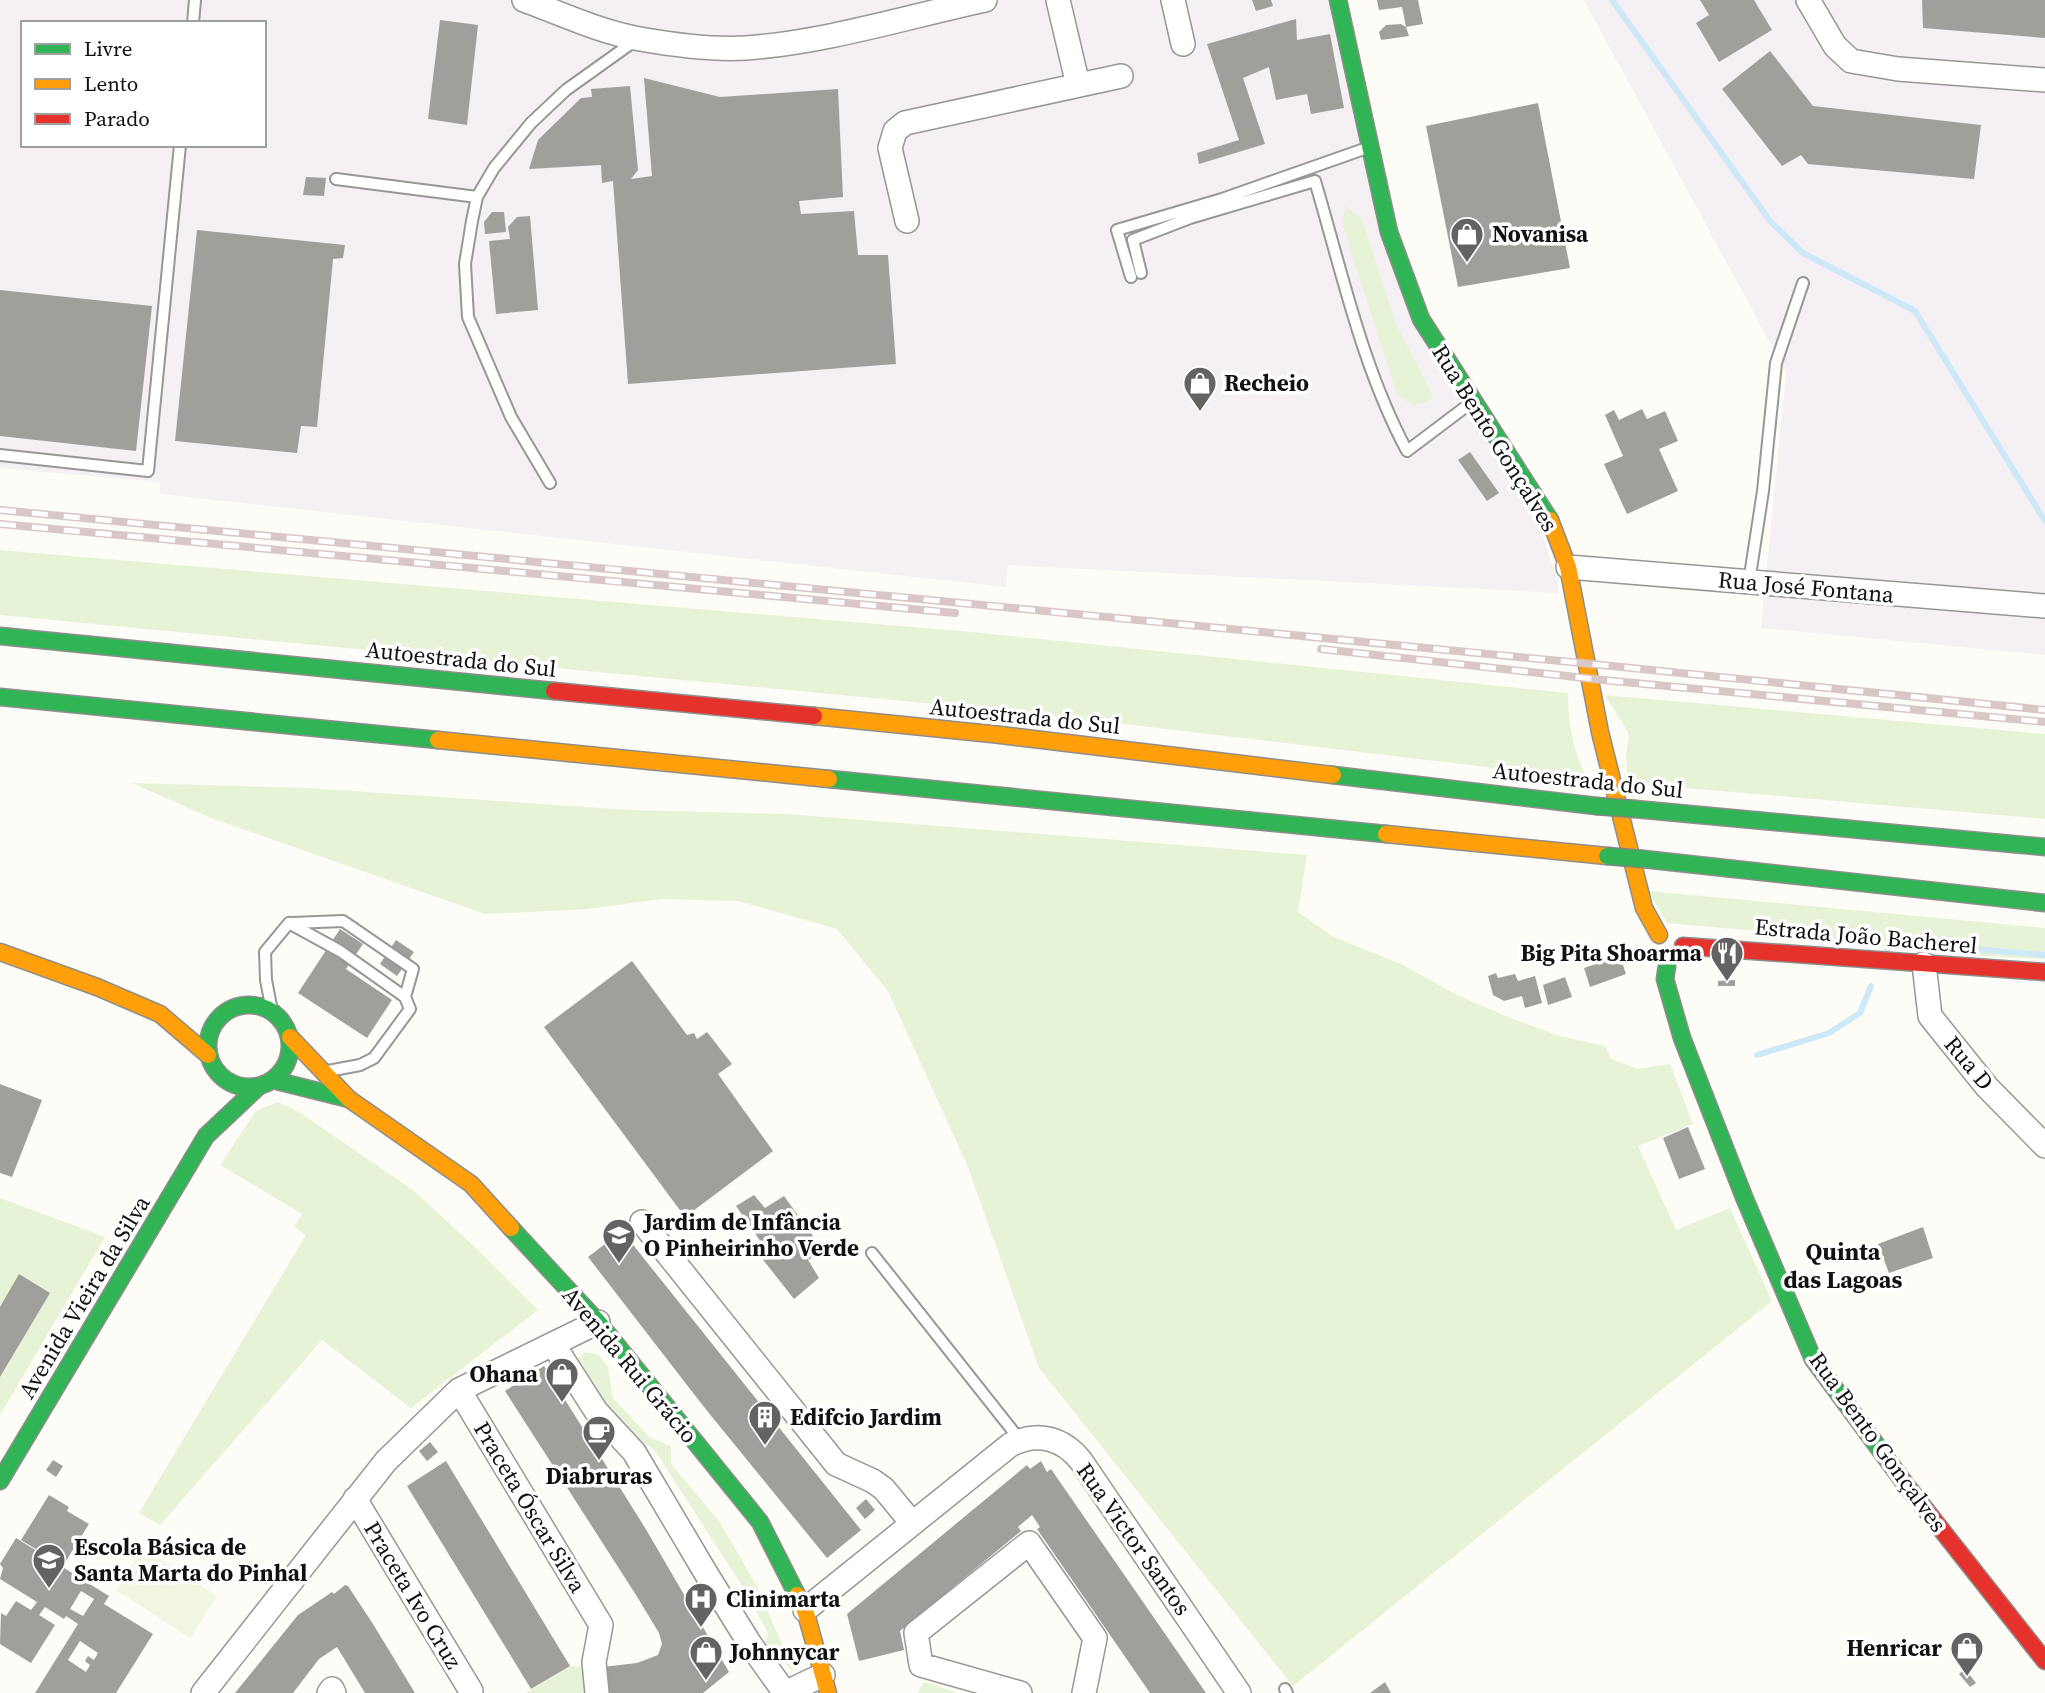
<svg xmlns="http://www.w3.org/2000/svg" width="2045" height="1693" font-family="'Source Serif 4',serif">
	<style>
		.industrial { fill: #f5f0f3; fill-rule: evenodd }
		.grass { fill: #e7f3d7 }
		.pitch { fill: #f0f6e1 }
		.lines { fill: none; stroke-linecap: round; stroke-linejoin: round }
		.stream { stroke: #cde8f7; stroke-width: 6 }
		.building { fill: #a19f9c; fill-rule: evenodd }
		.lane-casing { stroke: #979795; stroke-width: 14 }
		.street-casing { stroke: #979795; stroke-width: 26 }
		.fast-casing { stroke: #8e8d8b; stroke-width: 19 }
		.slow-casing { stroke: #8e8d8b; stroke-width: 19 }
		.jam-casing { stroke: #8e8d8b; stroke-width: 19 }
		.lane { stroke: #fffffe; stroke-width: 10 }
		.street { stroke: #fffffe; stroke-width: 23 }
		.fast { stroke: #30b455; stroke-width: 16 }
		.slow { stroke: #ff9f0a; stroke-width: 16 }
		.jam { stroke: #e5322d; stroke-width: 16 }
		.rail-casing { stroke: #d9c6c7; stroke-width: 8 }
		.rail { stroke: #fff; stroke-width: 5; stroke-dasharray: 16; stroke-linecap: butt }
		.fast-bridge-casing { stroke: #858482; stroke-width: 19; stroke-linecap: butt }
		.fast-bridge { stroke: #30b455; stroke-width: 16 }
		.labels { text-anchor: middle; stroke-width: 7; stroke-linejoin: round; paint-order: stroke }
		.poi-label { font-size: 23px; font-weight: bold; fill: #111; stroke: #fff; text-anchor: start }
		.street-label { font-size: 23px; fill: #111; stroke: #fff }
		.neighbourhood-label { font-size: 24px; font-weight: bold; fill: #111; stroke: #fff }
	</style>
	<rect width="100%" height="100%" fill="#fdfcf7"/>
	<path class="industrial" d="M0,0h1348l55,291 138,241 17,49v12l-550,-28 -2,22 -846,-93v-12l-160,-14zM23,23h241v122h-241z
		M1584,0h461v655l-284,-27 25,-256z"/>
	<path class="grass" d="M1345,206l17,13 33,103 38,74 -7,6 -13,3 -16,-10 -54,-170z
		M0,550l971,82 597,61c0,29 5,61 20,86l-549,-65 -1039,-99z
		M1605,695l440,39v85l-417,-36 -2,-27 3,-22z
		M132,783l176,5 321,22 158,4 520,41 -9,57 34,24 71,29 56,31 49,21 51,19 46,10 6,13 27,10 32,-5 23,60 -55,22 38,84 54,-22 42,93 -479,385 -254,-318 -71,-201 -80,-176 -51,-62 -99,-28 -77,-2 -73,10 -103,5 -274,-96z
		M1648,891l397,37v31l-100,-5 -166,-21 -112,-10z
		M278,1102l21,10 114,78 64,59 61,61 -127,98 -89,-68 -162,185 -21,-12 167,-278 -12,-8 8,-13 -82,-49 36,-54z
		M0,1198l105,39 -105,178z
		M585,1352l14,3 9,12 5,31 36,39 22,9v18l49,58 37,65 37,85 -30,-28 4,-11 -25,-46 -86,-133 -7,-8 -9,-3 -10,-14 -33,-26 -25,-40z
		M570,1666l24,2 3,25h-71z
		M925,1682l33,11h-41z"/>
	<path class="pitch" d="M143,1548l74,48 -27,42 -74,-48z"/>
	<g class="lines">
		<path class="stream" d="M1612,0l158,221 33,32 112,58 130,210
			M1887,950l3,-5 70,3 85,7
			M1757,1055l72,-22 31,-20 11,-27"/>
	</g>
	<path class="building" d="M1252,0h19l2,6 -17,5z
		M1377,0h41l5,24 -17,3 -4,-20 -23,3z
		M1700,0h54l18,30 -53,32 -23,-39 13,-8z
		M1922,0h123v38l-122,-10z
		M1296,19l1,21 33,-6 14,74 -33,6 -4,-20 -31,6 -7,-33 -26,11 22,66 -66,20 -2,-11 42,-13 -32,-96z
		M440,20l38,5 -11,100 -39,-6z
		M1401,24l5,3 3,9 -28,4 -2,-8 7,-7z
		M1770,51l43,55 168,19 -7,54 -166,-15 -7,-9 -19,11 -60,-77z
		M644,78l76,19 118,-8 5,108 -44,4 2,13 53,-3 4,44h30l8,109 -268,20 -15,-203 -11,2 -1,-18 -72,4 9,-29 43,-42 11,-1 -1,-8 39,-3 8,84 -7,9 21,-3z
		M1538,103l32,165 -112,19 -32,-161z
		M306,177l20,1 -2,18 -21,-1z
		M492,212h12l2,20 -21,2 -1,-12z
		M530,216l8,94 -42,4 -7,-73 21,-2 -2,-12 9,-10z
		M197,230l148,15 -2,13 -10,1 -16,168 -16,-1 -4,27 -122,-12z
		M0,290l152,16 -16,145 -136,-15z
		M1642,409l5,10 18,-8 13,30 -19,8 19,42 -51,23 -23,-50 19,-8 -18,-41 9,-5 5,10z
		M1470,452l29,41 -12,8 -29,-41z
		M340,929l23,15 -17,25 46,31 -25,38 -69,-45z
		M396,940l18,12 -17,24 -17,-12z
		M1620,956l6,18 -36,13 -6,-19z
		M632,961l55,74 7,-2 3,6 10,-7 25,32 -14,10 55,77 -88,66 -141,-190z
		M1496,973l2,5 17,-4 3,7 17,-5 7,27 -17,5 -3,-12 -18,5 -11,-6 -5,-19z
		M1565,977l7,20 -24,8 -5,-20z
		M1735,980v6h-17v-5z
		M0,1084l42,16 -30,77 -12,-4z
		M1688,1127l17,42 -26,10 -16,-41z
		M754,1195l11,13 19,-12 39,54 -15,10 11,18 -25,21 -41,-52 8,-5 -25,-36z
		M1923,1227l10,31 -44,15 -11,-29z
		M622,1231l239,299 -34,28 -123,-151 -116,-150z
		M19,1274l31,19 -50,84v-70z
		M544,1366l103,165 82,141 -26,21h-106l-3,-25 43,-5 21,-8 4,-11 -3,-11 -23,-38 -131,-204z
		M430,1442l8,10 -11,9 -8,-10z
		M53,1460l10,6 -7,11 -10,-7z
		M446,1461l124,205 -39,23 -124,-203z
		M1041,1461l6,11 4,-3 155,224h-56l-113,-164 3,-2 -8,-12 -14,12 3,4 -121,100 4,19 -45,11 -12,-47 180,-149 3,4z
		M49,1495l20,12 -2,4 22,13 -26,42 -42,-26z
		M866,1499l9,11 -10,9 -9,-11z
		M16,1538l93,58 -5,8 49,30 -37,59h-81l43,-69 -12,-8 -2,3 -19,-12 -6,8 16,10 -24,38 -31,-19 1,-31 5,3 10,-15 15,9 6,-8 -37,-23 3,-11 -3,-4zM81,1591l13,8 -11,17 -13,-7zM80,1641l18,12 -4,7 -6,-4 -3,5 5,4 -4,7 -18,-12z
		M345,1585l3,1 25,38 42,69h-50l-28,-46 -18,12 -26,34h-58l63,-78 34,-23 2,2z
		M1965,1669l11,14 -6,4 -11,-13z
		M1385,1682l6,11h-21z"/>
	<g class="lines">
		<defs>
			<path id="lane" d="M193,23l2,-23
				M336,179l141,18
				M1141,273l-8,-33 57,-22 125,-37c27,91 47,186 92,270l65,-49
				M1131,277l-14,-47 105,-31 145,-51
				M0,455l148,16 32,-326
				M550,483l-39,-66 -43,-100 -3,-53 7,-43 5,-24 17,-29 37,-45 35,-33 70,-50
				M1749,582l14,-91 13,-128 27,-80
				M292,923l51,-2 70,48 -8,28
				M272,1011l-6,-31 -1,-28 24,-29 51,28 65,46 5,12 -36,49 -14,7 -32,6
				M872,1253l148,187
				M1285,1689l2,4"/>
			<path id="street" d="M524,0c38,14 76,32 116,39 34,6 71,11 106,9 81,-6 160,-31 239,-48
				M1058,0l20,85
				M1173,0l10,44
				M1808,0l27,46 16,15 47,8 147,11
				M907,221l-17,-73 5,-17 10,-8 216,-47
				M1568,567l477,39
				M1924,964l6,52 57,71 58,59
				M642,1222l194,242 37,17 11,8 28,34
				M553,1344l43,67 38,41 73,123 43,69 35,49
				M459,1390l142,235 -7,37 3,31
				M355,1499l116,192
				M805,1610l205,-165c27,-14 53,-7 71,16l158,232
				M203,1693l183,-232 73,-71 139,-68
				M329,1693l3,-4 2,4
				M785,1693l38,-18
				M1020,1693l-99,-28 -5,-32 113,-90 66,95 -11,55"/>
			<path id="fast" d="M1338,0l51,232 32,87 129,201
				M0,636l554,55
				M0,697l438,43
				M1333,775l263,31
				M829,779l557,55
				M1635,809l410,38
				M1643,859l402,44
				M1667,966l-2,13 17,59 62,159 69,162 90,122
				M208 1046a41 41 0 1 1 82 0a41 41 0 1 1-82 0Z
				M273,1080l76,19
				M511,1228l87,94 162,200 37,73
				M0,1481l206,-345 52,-49"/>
			<path id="slow" d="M1550,520l18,47 32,165 44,176 15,27
				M814,716l178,18 341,41
				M438,740l391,39
				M1386,834l221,22
				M0,952l97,35 63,27 48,41
				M290,1037l59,62 122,85 40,44
				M797,1595l8,15 23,83"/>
			<path id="jam" d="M554,691l260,25
				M1683,946l362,26
				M1903,1481l142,180"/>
		</defs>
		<use href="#lane" class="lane-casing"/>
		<use href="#street" class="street-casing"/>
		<use href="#fast" class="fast-casing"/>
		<use href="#slow" class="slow-casing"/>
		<use href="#jam" class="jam-casing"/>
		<use href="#lane" class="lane"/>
		<use href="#street" class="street"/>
		<use href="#fast" class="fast"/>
		<use href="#slow" class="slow"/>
		<use href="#jam" class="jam"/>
		<defs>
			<path id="rail" d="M0,510l1602,155 443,45
				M0,524l955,89
				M1321,649l282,31 442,42"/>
		</defs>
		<use href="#rail" class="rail-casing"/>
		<use href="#rail" class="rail"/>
		<defs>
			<path id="fast-bridge" d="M1596,806l39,3
				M1607,856l36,3"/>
		</defs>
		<use href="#fast-bridge" class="fast-bridge-casing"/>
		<use href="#fast-bridge" class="fast-bridge"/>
	</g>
	<defs>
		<symbol id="shop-pin" viewBox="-11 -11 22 30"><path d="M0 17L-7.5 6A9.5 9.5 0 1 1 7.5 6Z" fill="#646362" stroke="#fff"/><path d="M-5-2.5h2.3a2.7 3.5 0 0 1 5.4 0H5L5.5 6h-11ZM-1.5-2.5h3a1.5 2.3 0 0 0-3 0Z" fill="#fff"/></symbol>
		<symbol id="restaurant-pin" viewBox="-11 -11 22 30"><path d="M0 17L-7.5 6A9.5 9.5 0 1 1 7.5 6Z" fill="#646362" stroke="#fff"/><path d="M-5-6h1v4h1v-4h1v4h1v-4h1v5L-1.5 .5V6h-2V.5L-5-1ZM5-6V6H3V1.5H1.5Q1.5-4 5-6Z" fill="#fff"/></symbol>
		<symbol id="school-pin" viewBox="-11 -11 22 30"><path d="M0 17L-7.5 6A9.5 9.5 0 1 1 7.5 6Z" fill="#646362" stroke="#fff"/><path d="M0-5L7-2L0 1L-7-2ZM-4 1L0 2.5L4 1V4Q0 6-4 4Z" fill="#fff"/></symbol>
		<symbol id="building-pin" viewBox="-11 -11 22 30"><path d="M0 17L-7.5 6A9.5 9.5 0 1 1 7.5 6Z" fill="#646362" stroke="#fff"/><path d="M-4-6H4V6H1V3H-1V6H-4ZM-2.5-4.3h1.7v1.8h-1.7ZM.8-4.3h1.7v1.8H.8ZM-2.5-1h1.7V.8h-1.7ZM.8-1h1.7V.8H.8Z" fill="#fff"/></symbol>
		<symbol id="cafe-pin" viewBox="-11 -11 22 30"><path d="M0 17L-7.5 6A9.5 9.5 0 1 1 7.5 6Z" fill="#646362" stroke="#fff"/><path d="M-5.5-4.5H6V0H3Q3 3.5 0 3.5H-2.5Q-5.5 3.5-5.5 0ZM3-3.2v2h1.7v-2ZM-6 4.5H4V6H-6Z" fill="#fff"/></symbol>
		<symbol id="hospital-pin" viewBox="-11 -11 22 30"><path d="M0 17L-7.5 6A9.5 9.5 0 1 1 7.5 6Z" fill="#646362" stroke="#fff"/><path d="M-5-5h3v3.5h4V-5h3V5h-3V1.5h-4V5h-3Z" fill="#fff"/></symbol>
	</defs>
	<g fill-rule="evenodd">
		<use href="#shop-pin" x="1448" y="215" width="38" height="52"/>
		<use href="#shop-pin" x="1181" y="364" width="38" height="52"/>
		<use href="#restaurant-pin" x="1708" y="934" width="38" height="52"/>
		<use href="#school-pin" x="600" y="1216" width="38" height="52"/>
		<use href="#shop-pin" x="543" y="1355" width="38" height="52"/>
		<use href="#building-pin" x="746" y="1398" width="38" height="52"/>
		<use href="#cafe-pin" x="580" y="1413" width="38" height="52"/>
		<use href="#school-pin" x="30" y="1541" width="38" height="52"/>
		<use href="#hospital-pin" x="682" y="1580" width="38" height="52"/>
		<use href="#shop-pin" x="1948" y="1629" width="38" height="52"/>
		<use href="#shop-pin" x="687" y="1633" width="38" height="52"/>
	</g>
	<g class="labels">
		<g class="poi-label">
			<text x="1492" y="242">Novanisa</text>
			<text x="1224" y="391">Recheio</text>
			<text x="1702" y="961" text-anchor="end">Big Pita Shoarma</text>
			<text x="644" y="1230">Jardim de Infância<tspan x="644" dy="26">O Pinheirinho Verde</tspan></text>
			<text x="538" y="1382" text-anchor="end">Ohana</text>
			<text x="790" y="1425">Edifcio Jardim</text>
			<text x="599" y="1484" text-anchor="middle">Diabruras</text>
			<text x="74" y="1555">Escola Básica de<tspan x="74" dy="26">Santa Marta do Pinhal</tspan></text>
			<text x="726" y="1607">Clinimarta</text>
			<text x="1942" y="1656" text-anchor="end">Henricar</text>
			<text x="730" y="1660">Johnnycar</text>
		</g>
		<g class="street-label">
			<text transform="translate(1495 438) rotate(58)" y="8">Rua Bento Gonçalves</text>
			<text transform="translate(1806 587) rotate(5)" y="8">Rua José Fontana</text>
			<text transform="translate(461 659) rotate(6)" y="8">Autoestrada do Sul</text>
			<text transform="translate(1025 716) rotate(6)" y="8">Autoestrada do Sul</text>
			<text transform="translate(1588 780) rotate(6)" y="8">Autoestrada do Sul</text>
			<text transform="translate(1866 936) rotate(5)" y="8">Estrada João Bacherel</text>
			<text transform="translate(1969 1063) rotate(50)" y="8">Rua D</text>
			<text transform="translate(84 1297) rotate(-59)" y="8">Avenida Vieira da Silva</text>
			<text transform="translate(630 1365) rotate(50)" y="8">Avenida Rui Grácio</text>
			<text transform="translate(1878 1442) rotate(54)" y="8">Rua Bento Gonçalves</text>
			<text transform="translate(530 1507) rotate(59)" y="8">Praceta Óscar Silva</text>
			<text transform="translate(1134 1539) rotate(55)" y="8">Rua Victor Santos</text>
			<text transform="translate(413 1595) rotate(59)" y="8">Praceta Ivo Cruz</text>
		</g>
		<g class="neighbourhood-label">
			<text x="1843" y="1260">Quinta<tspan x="1843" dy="28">das Lagoas</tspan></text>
		</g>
	</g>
	<rect x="21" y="21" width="245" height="126" fill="#ffffff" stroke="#a0a0a0" stroke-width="2"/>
	<rect x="35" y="44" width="35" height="10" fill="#30b455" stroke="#a0a0a0" stroke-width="2"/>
	<text x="84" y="56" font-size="21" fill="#111111">Livre</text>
	<rect x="35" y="79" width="35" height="10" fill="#ff9f0a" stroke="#a0a0a0" stroke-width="2"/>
	<text x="84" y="91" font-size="21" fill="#111111">Lento</text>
	<rect x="35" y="114" width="35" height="10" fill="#e5322d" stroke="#a0a0a0" stroke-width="2"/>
	<text x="84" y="126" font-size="21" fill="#111111">Parado</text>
</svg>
